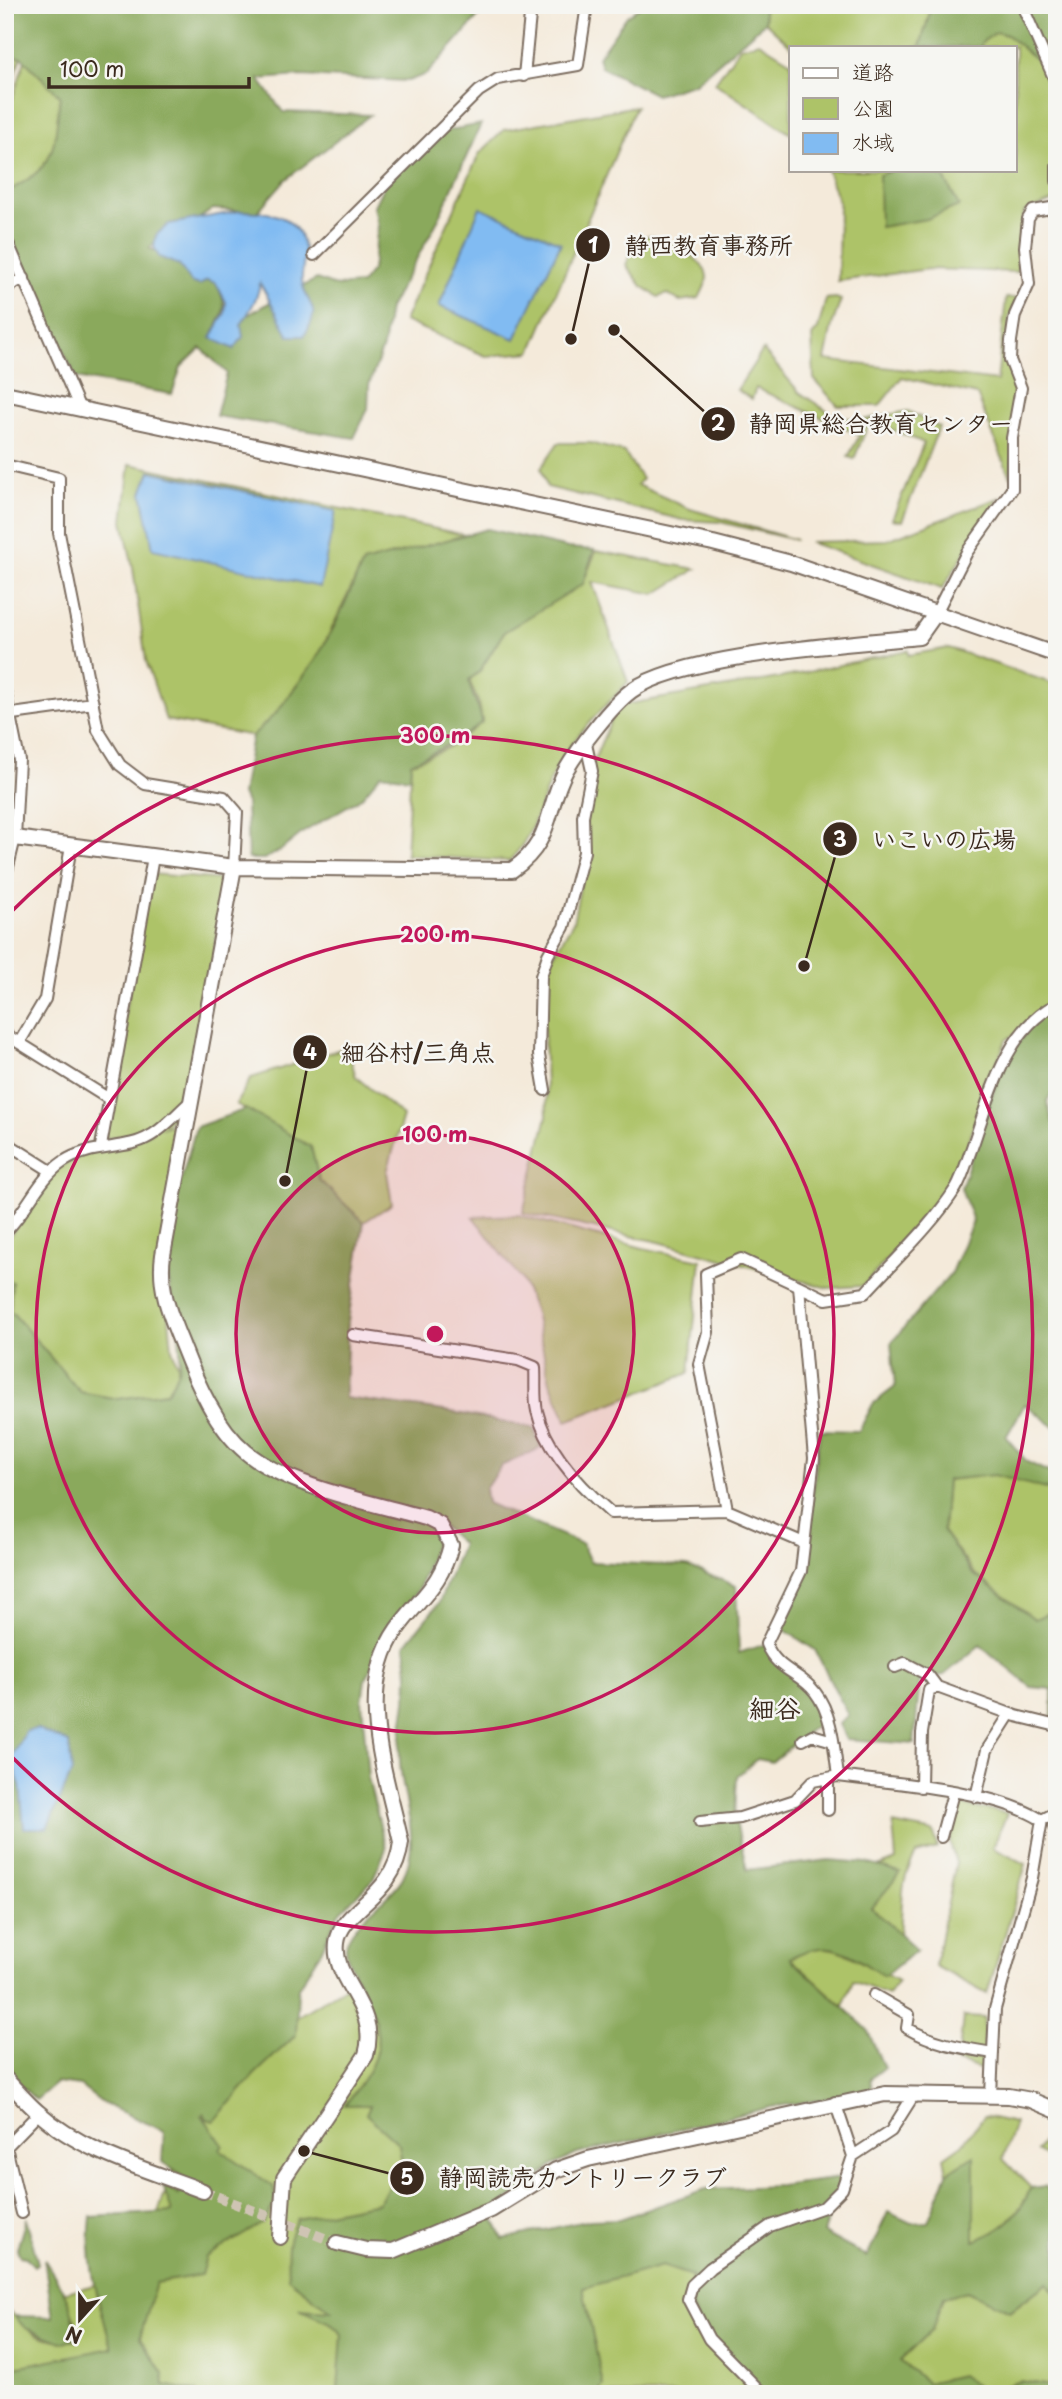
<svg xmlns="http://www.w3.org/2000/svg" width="1062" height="2399" font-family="'Playpen Sans','Klee One',sans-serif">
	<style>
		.green { fill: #adc368; stroke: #747643; stroke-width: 2 }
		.forest { fill: #8aa95c; stroke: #626a3d; stroke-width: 2 }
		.water { fill: #81bbf2; stroke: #5e7288; stroke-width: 2 }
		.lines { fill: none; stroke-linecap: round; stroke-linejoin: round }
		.minor-tunnel { stroke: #cfc4b4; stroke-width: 10; stroke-dasharray: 10 5; stroke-linecap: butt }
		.minor-casing { stroke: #7c6d60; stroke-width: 14 }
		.tertiary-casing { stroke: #7c6d60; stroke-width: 18 }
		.minor { stroke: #fff; stroke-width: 10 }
		.tertiary { stroke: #fff; stroke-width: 14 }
		.ring { fill: none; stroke: #c2185b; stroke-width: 3.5 }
		.labels { text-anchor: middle; stroke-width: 5; stroke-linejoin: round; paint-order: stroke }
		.quarter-label { font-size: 26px; font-weight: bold; fill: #3b2a1e; stroke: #f6f6f2 }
		.centre { fill: #c2185b; stroke: #f6f6f2; stroke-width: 3.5 }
		.ring-label { font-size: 21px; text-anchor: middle; font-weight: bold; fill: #c2185b; stroke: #f6f6f2; stroke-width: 5; stroke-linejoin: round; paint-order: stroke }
		.leader { fill: none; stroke: #3b2a1e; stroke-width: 2.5 }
		.callout-dot { fill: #3b2a1e; stroke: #f6f6f2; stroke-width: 2.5 }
		.mark-label { font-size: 21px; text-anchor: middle; font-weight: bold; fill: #fff }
		.callout-label { font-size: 24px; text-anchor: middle; font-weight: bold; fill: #3b2a1e; stroke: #f6f6f2; stroke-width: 5; stroke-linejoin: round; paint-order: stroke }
	</style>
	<rect width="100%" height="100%" fill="#f6f6f2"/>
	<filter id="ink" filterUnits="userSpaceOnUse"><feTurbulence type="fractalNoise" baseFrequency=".0143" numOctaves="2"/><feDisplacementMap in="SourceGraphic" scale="14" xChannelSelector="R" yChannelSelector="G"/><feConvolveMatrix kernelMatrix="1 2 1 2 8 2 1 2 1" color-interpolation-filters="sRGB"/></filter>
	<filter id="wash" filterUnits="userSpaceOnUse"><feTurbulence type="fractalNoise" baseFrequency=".00686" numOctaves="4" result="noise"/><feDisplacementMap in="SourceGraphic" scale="28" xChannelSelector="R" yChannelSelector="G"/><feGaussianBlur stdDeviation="1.57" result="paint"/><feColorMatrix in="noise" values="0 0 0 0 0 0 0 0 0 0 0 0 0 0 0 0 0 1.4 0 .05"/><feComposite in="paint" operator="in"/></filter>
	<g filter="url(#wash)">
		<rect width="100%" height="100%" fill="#f4eada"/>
		<path class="green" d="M763,5h169l-12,42h-128l-27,-25z
			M996,32l44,13 17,45v109l-33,13 -7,60 -88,-3 -91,12 1,-78 -12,-33h188v-123h-34v-4z
			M759,42l32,20v72l-76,-51 25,-36z
			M5,57h16l-15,42h-1z
			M25,60l35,36c-3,55 -4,70 -55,97v-71z
			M636,106l-105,246 -45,4 -82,-35 75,-167 25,-24z
			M648,236c16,1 57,22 59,41 0,7 -5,15 -8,21l-19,3 -13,-7 -9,3 -16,-11 -16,-21 11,-26z
			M836,298l5,2 -9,25 -7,35 172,21 9,-83h12l-9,19 -2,40 14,30 -11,90 -33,-82 -75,-18 -23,29h-41l-24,-27 -2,-43 6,-7 8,-30z
			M763,350l36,42 37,25 27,3 45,-9 31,16 -37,94 -10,-2 32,-76 -54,-23 -16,39 -6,-2 12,-22 -104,-47 -4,11 -15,-9z
			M558,443h32l34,9 18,27 -5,6 53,24 106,31 -76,-18 -37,-2 -136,-33 -6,-19z
			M130,464l335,71 -102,28 -45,94 -60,80 -92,-17 -20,-59 -13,-93 -10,-47z
			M999,498l-57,91 -133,-47 78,-2z
			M596,551l100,18 -41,25 -63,-12 36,100c-24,26 -53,52 -70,83 -19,33 -21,68 -49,96l-103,-6 5,-92 36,-15 35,-26 -3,-18 -10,-24 10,-8 25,-40 80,-51z
			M949,648l108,37v322l-51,33 -28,71 -22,73 -93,102 -35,2 -169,-46 -136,-29 24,-97 -4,-108 5,-33 5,-19 20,-34 14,-69 -3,-18 7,-68 26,-61 173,-30 118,-26v5z
			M150,874l75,6 -34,221 -30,27 27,-10 -25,137 9,94 8,22 -13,21 -49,7 -38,-7 -70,-82 2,-27 -7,-5v-34l46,-73 50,-25 23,-1 30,-15 -52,9z
			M347,1047l9,30 47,39 -16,56 5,32 -28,18 -45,-42 -8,-33 -75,-43 15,-26z
			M518,1215l125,33 58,12 -12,113 -122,48 -17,-39 -15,-69 -13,-33 -49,-63z
			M995,1473l62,19v118l-25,12 -56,-47 -33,-44 4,-51z
			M958,1804l49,9 -14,35 33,16 -39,130 -52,-28 21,-103 -6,-21z
			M893,1824l41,8 3,16 -21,6c-17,27 -13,50 -16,80l-28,-26 25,-35 -19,-6 18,-7z
			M814,1946l25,4 59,31 -10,14 -35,-14 -10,25 -53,-48z
			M404,1951l92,312 219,-31 99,162h-722l-87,-21v-66c24,26 35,34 72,34l-1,-20 -14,-28 33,-8 19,48 96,-263z
			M963,2017l21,1 -1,52 -25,-8z
			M984,2116l31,7 -12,36 28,29c-12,27 -29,43 -57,53v-84l-27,16 -3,-16 18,-13z
			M1056,2123l1,35 -2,3 -18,-10z
			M1047,2283l10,12v92l-37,-6 -34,12 -26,-18 -33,8 -27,-22 32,-31 11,-33 24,-6 43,20z"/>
		<path class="forest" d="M5,5h484l-62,69 -19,7 -108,-5 -41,3 24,33 87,3 -85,65 -28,32 -44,-3 -15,10 -16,3 -33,26 30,16 20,21 8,-5 9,3c15,29 6,28 -4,54l51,-31 54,-27 18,7 26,-2 11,-14 6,-44 -4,-20 10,-21 52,-52 45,-9 -45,100 -47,84 -6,39 -14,38 -1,24 -14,29 -138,-22 11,-43 -26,-25 -20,19 -9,27 -96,-16 -71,-152v-33c53,-28 48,-41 55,-97l-39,-39 -16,-1z
			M642,5h121l2,17 -70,61 -39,12 -55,-28 -3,-10 29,-41z
			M932,5h125v72l-50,-42 -11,-3 -15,11v4h-61z
			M894,170h21l29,7 15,29 -32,13 -47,8 -1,-52z
			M487,529l81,19 26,2 -11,34 -79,48 -25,40 -10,8c1,15 11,25 13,42 -22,19 -45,28 -71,41l-1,15 -29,-4 -20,24 -59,35 -22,18 -16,8h-16l-2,-56 -4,-9 10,-58 24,-23 39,-52 20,-36 28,-62z
			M1042,1011l15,15v59l-10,16 6,22h4v306l-32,-25 -19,33 21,25 30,14v16l-63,-17 -47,5 -4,51 29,42 63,46 22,-10v109l-5,-1v-28l-21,-2 -51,-42 -36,30 -24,3 -6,66 -68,-5 -7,-15 9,-9 -33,-65 -35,-23 23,-53 17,-144 39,1 14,-27 22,-17 -4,-44 60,-70 22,-52 -12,-33 41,-123z
			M246,1109l65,38 8,33 45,42 -16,99 -3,77 107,14 82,16 7,20 -40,18 -16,23 2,14 95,41 8,18 97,4 49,20 3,67 27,-9 44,44 16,29 -54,45 -15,-3 -20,17 -2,42 12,52 82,-10 38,3 33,10 -28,35 45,42 -33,26c-38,-23 -51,-40 -94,-18l77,71 17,39 -14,11 3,13 -102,15 -194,47 -23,11 -63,48 12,26 87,-19 30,-1 86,-30 74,-3 61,-8 -18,55 44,24 21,-45 23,11 17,-1 19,-49 27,-17v85c28,-10 45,-25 57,-53l14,-2 12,13v95l-10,-11 -37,28 -43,-20 -24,6 -11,33 -32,31 27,22 34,-8 25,18 34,-12 37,6v7h-314l7,-5 -48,-59 -14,-31 4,-23 -30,-10 -79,22 20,97 -6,9h-254l-5,-4 4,-56 -12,-11 -31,-14 32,2 -43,-33c-1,-23 -2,-39 9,-59l81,-16 24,-37 -3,-22 -33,-30 4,-9h-25c40,-52 42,-66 13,-124 -5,-11 -13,-23 -12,-35 3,-24 45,-46 57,-69 19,-37 -1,-78 -3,-115 -2,-28 8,-57 8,-85 0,-11 -2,-21 -3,-32l34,-42 23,-59 -29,-26 2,25 -15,43 -25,37 -30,57 -3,21 6,77 18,71 -14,32 -34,33 -17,37 -23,37 -2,47 -42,40 -40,46 -7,-2 -3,-6 -2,2 21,30 -3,5 53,36 3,16 -13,21 -57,34 -5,18 -45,8 -16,55 23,35 1,12 33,6 -1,3h-191v-25l107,-21c-12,-43 -27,-86 -21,-131l81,-5 -9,-26 16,8 6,-16 -23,-16 2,-31 -62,-28 -22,-17 -24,-3 -20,17 -31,-29v-793l7,4 -2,28 70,82 38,7 49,-7c24,-31 9,-67 3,-103 -9,-56 12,-109 26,-162z
			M26,2219l12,44 -4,3 -8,-9 -6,-1 -3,-7z
			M44,2259c16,26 33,49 31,80l-11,4 -39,-15 -11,-12 39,1z"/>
		<path class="water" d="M480,207l81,36 -46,96 -76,-33z
			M240,211c28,1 57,2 64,37 2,10 -3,22 -2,33 4,27 22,23 2,55h-15l-29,-53c-2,16 -10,27 -19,42l2,12 -9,12 -23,-11 14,-25 1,-11 -10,-19 -9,-3 -7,5 -8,-2 -13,-18 -20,-8 -5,-10 2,-12 13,-11z
			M150,471l186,40 -16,76 -167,-38 -11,-56z
			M38,1729l31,14 3,29 -25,56h-23l-4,-43 -9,-26 15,-28z"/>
	</g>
	<g filter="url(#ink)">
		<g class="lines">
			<path class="minor-tunnel" d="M203,2191l134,52"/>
			<defs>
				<path id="minor" d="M1022,5l35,80
					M524,76l7,-71
					M1057,165v16
					M5,236l75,173
					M314,255l165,-164 19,-12 80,-14 9,-60
					M5,288l19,-10
					M5,465l54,13v55l39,197 22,35 25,19 79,13 13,15 -3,55
					M936,613l31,-61 45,-63v-51l9,-50 -11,-28 1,-19 4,-26 14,-31 -4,-37 3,-28 5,-8 24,-4
					M5,691l14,69 -4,78 -10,41
					M5,715l88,-12
					M5,1034l104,65
					M19,1043l26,-44 26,-153
					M545,1090l-6,-35 2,-79 7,-21 16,-28 20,-75 -1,-36 9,-45 -6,-27
					M5,1142l46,29
					M101,1146l52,-289
					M5,1232c22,-21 33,-53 58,-70 29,-19 63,-11 87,-26 15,-8 28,-24 41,-35
					M353,1335l165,25 17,7c1,14 -1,31 2,44 9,40 44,76 74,102l116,-3 77,33
					M727,1510l-28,-146 9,-32 -2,-58 35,-15 58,27
					M895,1667l10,-4 23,12 9,12
					M803,1740l9,-5 21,6
					M828,1778v32
					M921,1787l1,-54 7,-43 8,-3 79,29 41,10
					M976,1797l11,-47 23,-36
					M1042,1820c-51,-31 -145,-36 -204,-44 -4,-27 -5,-61 -23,-84 -15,-20 -38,-21 -49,-48l35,-73 13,-113 -15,-172 27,13 39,-6c30,-33 67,-67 91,-105 6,-10 10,-24 14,-35 19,-51 33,-123 87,-149
					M700,1822l40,-4 55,-18 18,-19 25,-5
					M941,1837l12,-44
					M874,1995l35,20 -2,13c27,16 56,20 86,25
					M991,2095l4,-86 37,-131 10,-58 15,-8
					M853,2156l38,-25 24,-38
					M22,2213l-16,-66 33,-34
					M763,2394l-54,-55 -21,-40 4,-14 18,-17 60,-42 54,-19 18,-18 11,-33 -18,-54"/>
				<path id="tertiary" d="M5,393l708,150 78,20 266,92
					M15,838l219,29 278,3c42,-29 33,-61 54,-100 13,-22 45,-64 65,-79 51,-37 221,-47 288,-54l17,-24
					M234,867l-71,388c-5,34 8,62 20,92 14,36 33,80 63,105 41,35 128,51 180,66l14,7 11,20c-10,41 -31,52 -54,84 -43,61 -10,148 4,213 -6,56 -60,66 -64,101 -5,39 43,63 29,112l-82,123 -4,59
					M5,2078c11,12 22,25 34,35 44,40 110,57 164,78
					M337,2243l29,7 27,1 98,-41 65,-40 32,-11 297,-65 124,2 22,4 26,11"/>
			</defs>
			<use href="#minor" class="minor-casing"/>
			<use href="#tertiary" class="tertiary-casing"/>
			<use href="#minor" class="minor"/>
			<use href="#tertiary" class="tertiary"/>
		</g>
	</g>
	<circle cx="435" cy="1334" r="199" fill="#c2185b" fill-opacity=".12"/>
	<g class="ring">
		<circle cx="435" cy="1334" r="199"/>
		<circle cx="435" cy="1334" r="399"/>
		<path d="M8 915A598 598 0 1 1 8 1753"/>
	</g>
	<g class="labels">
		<g class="quarter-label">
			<text x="775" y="1718">細谷</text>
		</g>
	</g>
	<circle cx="435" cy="1334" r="10" class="centre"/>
	<g class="ring-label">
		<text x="435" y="743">300 m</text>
		<text x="435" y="942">200 m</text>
		<text x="435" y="1142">100 m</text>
	</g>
	<path class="leader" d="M571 339L593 245M614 330L718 424M804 966L840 839M285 1181L310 1052M304 2151L407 2178"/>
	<g class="callout-dot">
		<circle cx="571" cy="339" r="7"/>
		<circle cx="614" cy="330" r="7"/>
		<circle cx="804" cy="966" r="7"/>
		<circle cx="285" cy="1181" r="7"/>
		<circle cx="304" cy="2151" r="7"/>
		<circle cx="593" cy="245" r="18"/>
		<circle cx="718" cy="424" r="18"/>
		<circle cx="840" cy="839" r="18"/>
		<circle cx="310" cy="1052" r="18"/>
		<circle cx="407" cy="2178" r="18"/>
	</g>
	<g class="mark-label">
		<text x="593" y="253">1</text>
		<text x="718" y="431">2</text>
		<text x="840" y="847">3</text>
		<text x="310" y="1060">4</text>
		<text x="407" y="2185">5</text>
	</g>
	<g class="callout-label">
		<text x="709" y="254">静西教育事務所</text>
		<text x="881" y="432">静岡県総合教育センター</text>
		<text x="944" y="848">いこいの広場</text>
		<text x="418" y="1061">細谷村/三角点</text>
		<text x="583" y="2186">静岡読売カントリークラブ</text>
	</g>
	<rect width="1062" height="2399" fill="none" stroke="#f6f6f2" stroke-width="28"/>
	<rect x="789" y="46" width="228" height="126" fill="#f6f6f2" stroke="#aba49d" stroke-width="2"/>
	<rect x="803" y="68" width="35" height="10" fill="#ffffff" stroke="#aba49d" stroke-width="2"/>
	<text x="852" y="80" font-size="21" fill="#3b2a1e">道路</text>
	<rect x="803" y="98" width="35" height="21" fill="#adc368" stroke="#aba49d" stroke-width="2"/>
	<text x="852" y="116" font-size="21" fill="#3b2a1e">公園</text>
	<rect x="803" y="133" width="35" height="21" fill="#81bbf2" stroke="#aba49d" stroke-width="2"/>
	<text x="852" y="150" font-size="21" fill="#3b2a1e">水域</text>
	<g transform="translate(80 2319) rotate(201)" stroke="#f6f6f2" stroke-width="5" paint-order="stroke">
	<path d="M0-5L12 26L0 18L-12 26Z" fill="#3b2a1e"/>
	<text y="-10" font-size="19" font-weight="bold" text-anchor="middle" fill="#3b2a1e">N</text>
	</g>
	<path d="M49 77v10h200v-10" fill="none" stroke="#3b2a1e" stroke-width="3.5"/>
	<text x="60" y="77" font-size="21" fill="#3b2a1e" stroke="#f6f6f2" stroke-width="5" paint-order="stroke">100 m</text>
</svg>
